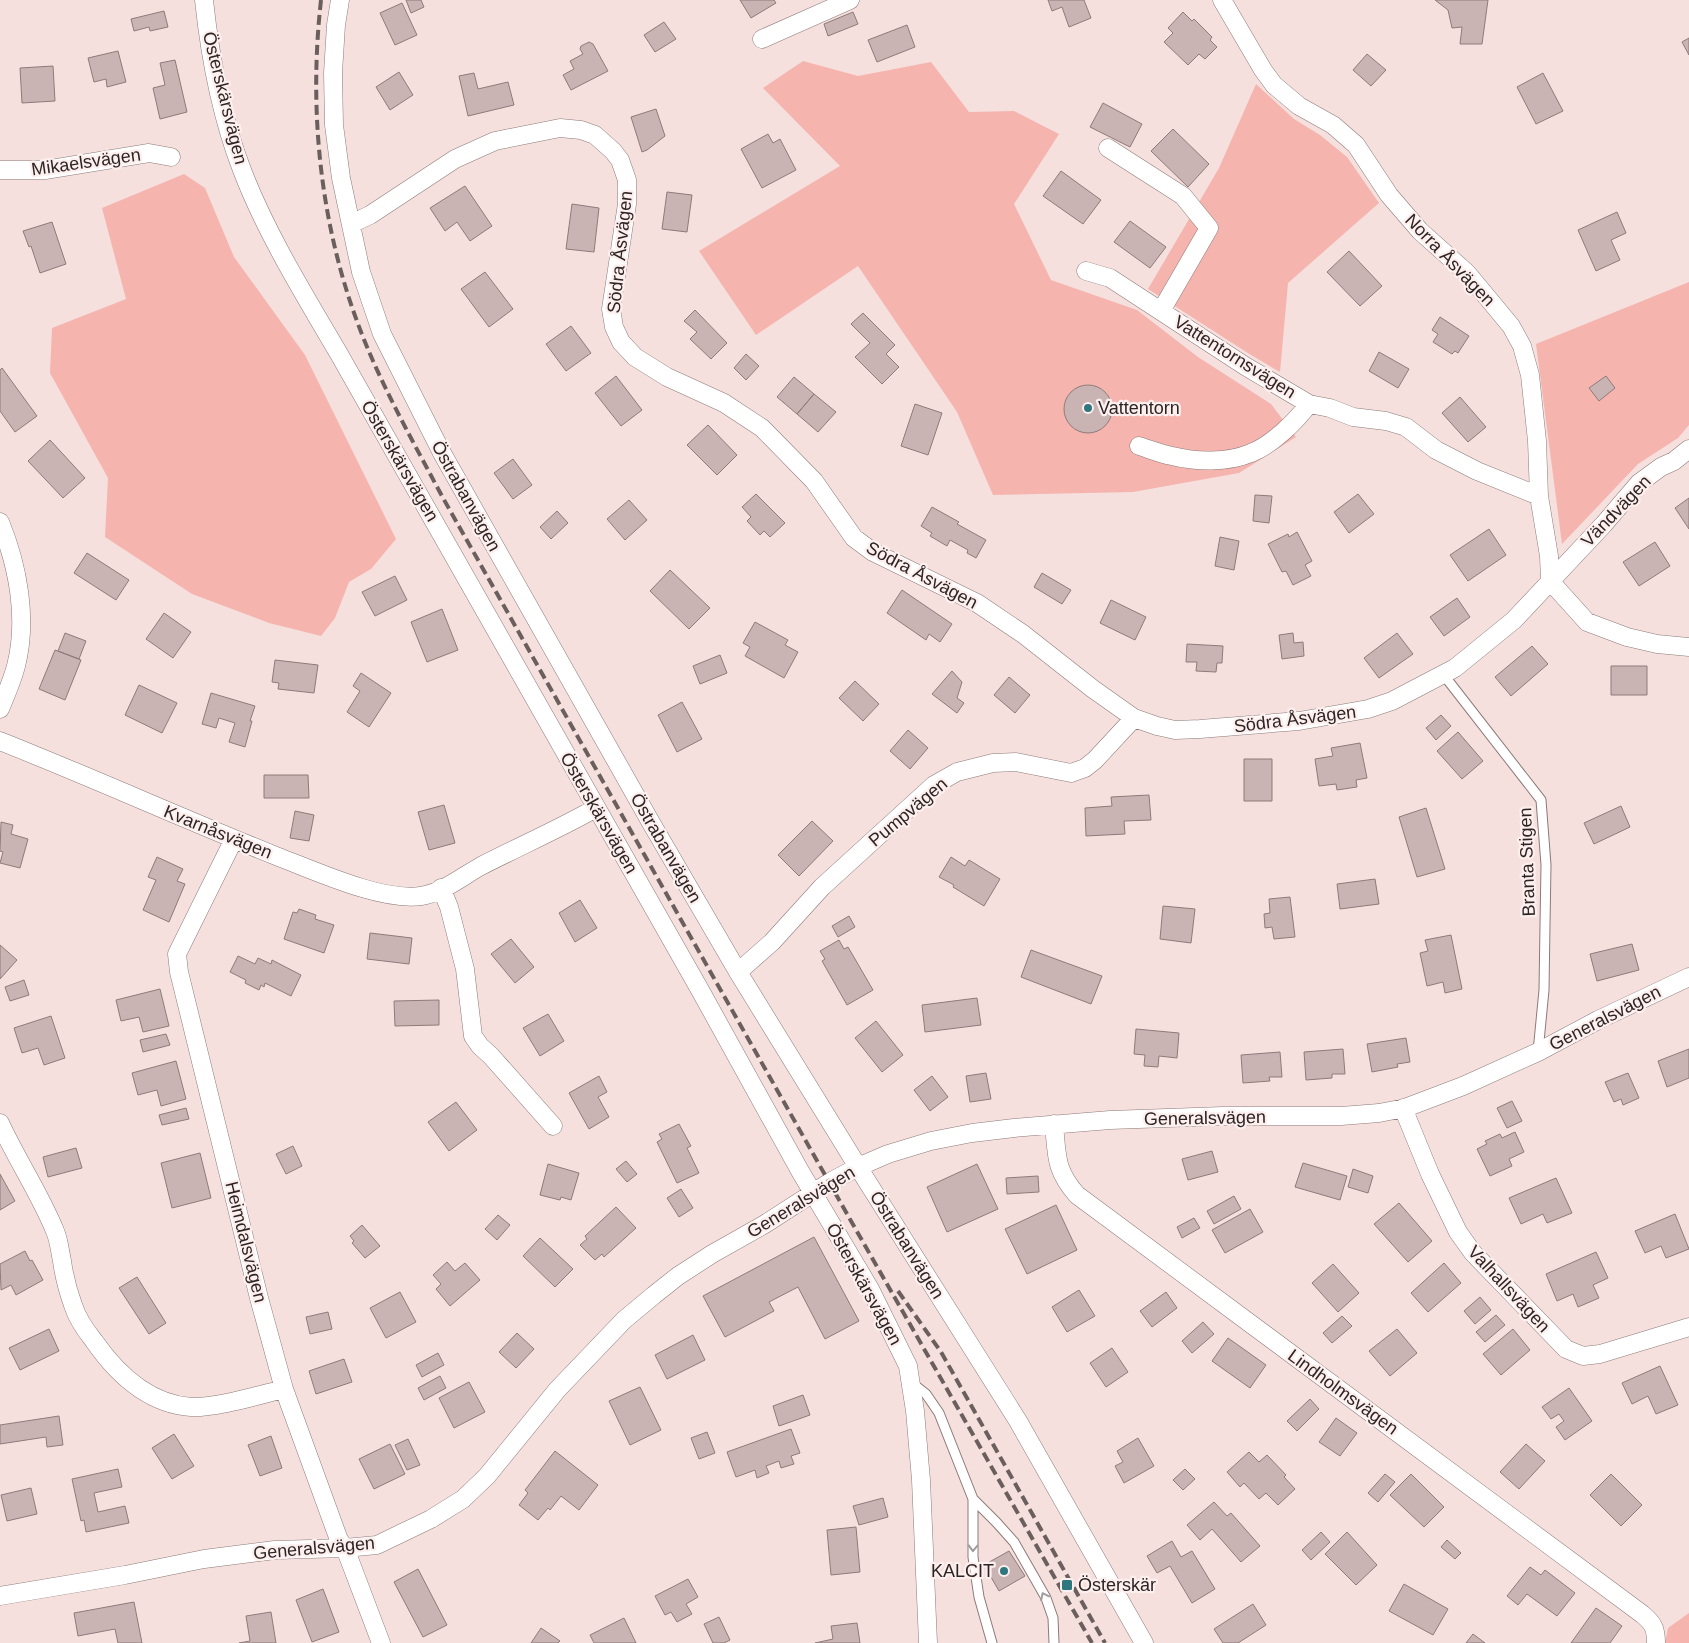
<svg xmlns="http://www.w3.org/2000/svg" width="1689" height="1643" font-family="Helvetica,sans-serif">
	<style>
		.green { fill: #f6b4af }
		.building { fill: #c9b4b3; stroke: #8e7b79 }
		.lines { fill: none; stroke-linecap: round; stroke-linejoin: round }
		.lane-casing { stroke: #8d7a78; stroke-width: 11 }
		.street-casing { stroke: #8d7a78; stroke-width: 19 }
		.lane { stroke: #fff; stroke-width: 9 }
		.street { stroke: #fff; stroke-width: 18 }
		.rail { stroke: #6b5f5e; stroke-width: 4; stroke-dasharray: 10 5; stroke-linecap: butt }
		.oneway { stroke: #a09d9c }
		.poi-dot { fill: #2e777e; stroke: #fcefee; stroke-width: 2 }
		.labels { text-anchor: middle; stroke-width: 4.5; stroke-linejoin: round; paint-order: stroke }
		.street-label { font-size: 18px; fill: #2d2524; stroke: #fcefee }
		.poi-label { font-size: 18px; fill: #2d2524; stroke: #fcefee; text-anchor: start }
	</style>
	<rect width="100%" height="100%" fill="#f5e0de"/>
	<path class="green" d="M803,61l55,15 73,-14 38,50 45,-1 45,23 -45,70 37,76 86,30 61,47 73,47 25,33 -57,36 -106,19 -140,3 -36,-83 -99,-146 -102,69 -57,-84 141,-85 -77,-78z
		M1256,84l38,35 26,16 27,22 32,46 -91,80 -8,89 -29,-17 -103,-66 71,-121z
		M184,174l21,14 29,69 71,98 91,184 -25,30 -22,13 -14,36 -14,18 -52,-13 -77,-29 -87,-57 3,-59 -58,-105 2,-45 74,-29 -24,-91z
		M1689,282v143l-11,13 -40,26 -76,80 -26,-200z
		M1689,1613v30h-24l3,-15z"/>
	<path class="building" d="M406,0h15l3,7 -13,6z
		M740,0h34l2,3 -25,15z
		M1048,0h36l7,18 -22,9 -7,-20 -10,4z
		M1435,0h53l-6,44h-22l2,-17 -10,1 -4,-18z
		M402,3l15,32 -22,10 -15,-32z
		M164,11l4,16 -18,4 -1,-4 -15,4 -3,-12z
		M853,12l5,12 -30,12 -4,-12z
		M1183,12l9,9 2,-2 18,18 -2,3 7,7 -12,12 -6,-5 -11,11 -24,-23 9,-9 -5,-5z
		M664,22l12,17 -21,13 -11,-17z
		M907,25l8,22 -38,15 -9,-22z
		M1689,38v17l-7,-13z
		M589,42l4,2 15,27 -37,19 -8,-15 11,-6 -4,-8 13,-7 -3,-5 1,-3z
		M118,51l8,31 -19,5 -1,-8 -12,3 -6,-24z
		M1367,54l19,16 -15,16 -18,-16z
		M175,60l12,52 -27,7 -7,-31 12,-3 -5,-22z
		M53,66l2,35 -33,2 -2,-35z
		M399,72l14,23 -23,15 -14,-23z
		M474,73l4,16 30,-7 6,23 -46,11 -9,-40z
		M1543,73l20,38 -27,13 -19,-37z
		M1103,103l39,21 -12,23 -40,-20z
		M656,109l9,27 -18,14 -5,2 -11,-35z
		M1173,129l36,35 -21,23 -37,-36z
		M768,134l5,9 7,-4 16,31 -34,18 -21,-39z
		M1061,171l40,29 -18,24 -40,-28z
		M465,186l27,40 -22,15 -13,-19 -12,9 -15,-23z
		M667,192l25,3 -5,37 -25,-3z
		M572,204l27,4 -5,44 -28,-3z
		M1617,212l9,21 -15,7 9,20 -24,11 -18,-41z
		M1130,221l36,26 -16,21 -36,-26z
		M52,222l14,42 -26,9 -9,-27 -2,1 -6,-16z
		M1349,251l33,35 -22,20 -33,-34z
		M485,272l28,37 -24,18 -28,-38z
		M695,310l32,33 -16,16 -21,-20 7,-7 -13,-11z
		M863,313l32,32 -9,9 13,13 -17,17 -27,-27 15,-14 -19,-19z
		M1440,317l29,19 -11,17 -3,-2 -3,3 -19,-12 5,-8 -6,-4z
		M571,326l20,27 -25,18 -20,-27z
		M1379,352l30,17 -11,19 -29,-17z
		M746,354l13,12 -13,14 -12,-12z
		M2,368l35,48 -22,16 -15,-21v-41z
		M616,376l26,34 -21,16 -26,-33z
		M1606,376l9,12 -16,13 -10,-13z
		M794,377l20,17 -17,20 -20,-17z
		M1064 409a24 24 0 1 1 48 0a24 24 0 1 1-48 0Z
		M814,394l22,18 -18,20 -21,-18z
		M1460,397l26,30 -18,15 -26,-29z
		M915,404l27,9 -14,42 -27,-9z
		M708,425l29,30 -20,20 -30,-30z
		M50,440l35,38 -22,20 -35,-37z
		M513,459l19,26 -19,14 -19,-26z
		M756,494l29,29 -15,14 -6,-6 -4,4 -13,-14 4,-4 -9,-10z
		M1358,494l16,20 -25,19 -15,-21z
		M1255,495l17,1 -3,27 -16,-2z
		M1689,498v31l-14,-21z
		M629,500l18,20 -22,20 -18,-21z
		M932,507l27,15 -2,2 29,16 -10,18 -9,-5 1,-3 -18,-10 -3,6 -17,-10 2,-3 -11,-7z
		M557,511l11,12 -17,16 -11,-12z
		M1489,529l17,26 -38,26 -18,-26z
		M1297,532l15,29 -7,4 6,11 -18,9 -7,-14 -4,1 -14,-28 20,-10 1,3z
		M1220,537l19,4 -5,29 -19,-4z
		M1655,542l15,24 -31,20 -16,-24z
		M87,553l42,27 -13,20 -42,-27z
		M670,570l40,38 -21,21 -39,-38z
		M1042,573l29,17 -9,14 -28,-17z
		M395,576l12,24 -32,16 -13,-24z
		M902,590l50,34 -12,18 -11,-8 -3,6 -39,-27z
		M1457,598l13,19 -26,19 -14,-19z
		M1111,600l35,17 -11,23 -35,-17z
		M442,609l16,41 -31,12 -16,-40z
		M164,613l27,19 -18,26 -27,-19z
		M755,622l33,18 -3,5 13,7 -14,26 -39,-22 5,-9 -7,-4z
		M65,633l21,8 -7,18 -21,-8z
		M1293,633l1,10 9,-1 1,14 -22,3 -3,-24z
		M1397,633l16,21 -34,24 -15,-20z
		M1187,644l36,2 -1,17h-5l-1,9 -20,-1 1,-9h-11z
		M1532,646l16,18 -37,32 -16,-19z
		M55,650l26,10 -16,40 -26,-11z
		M720,655l7,18 -27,11 -7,-18z
		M275,660l43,5 -4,28 -36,-4 1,-6 -7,-1z
		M1611,666h36v29h-36z
		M952,671l10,11 -5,16 7,5 -7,10 -25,-19z
		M361,673l30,20 -22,34 -22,-15 13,-21 -7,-5z
		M1009,677l21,18 -15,18 -21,-18z
		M855,681l24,23 -16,17 -24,-23z
		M139,685l38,18 -15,30 -37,-18z
		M211,693l44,13 -5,15h2l-7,26 -16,-5 6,-19 -16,-5 -3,10 -14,-4z
		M682,702l20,37 -25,13 -19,-37z
		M1441,715l10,11 -15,14 -10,-12z
		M908,730l20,18 -18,21 -20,-18z
		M1458,732l25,29 -21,18 -25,-28z
		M1360,743l7,35 -11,2 1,7 -20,3 -1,-6 -17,2 -4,-27 18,-3 -2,-8z
		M1244,759h28v42h-28z
		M264,775h44l1,23h-45z
		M1149,795l2,25 -27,1 1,13 -39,2 -1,-28 27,-2 -1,-9z
		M444,805l11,38 -26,7 -11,-38z
		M1621,806l9,21 -36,17 -10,-21z
		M1426,808l19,61 -28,8 -18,-60z
		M295,811l19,4 -5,26 -19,-3z
		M812,821l21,20 -34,35 -21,-21z
		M1,822l12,3 -2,9 17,5 -8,29 -20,-5 3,-11 -3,-1z
		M157,857l26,12 -6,12 8,3 -16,38 -26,-12 13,-30 -8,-3z
		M951,857l14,9 4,-6 31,19 -16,27 -31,-19 1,-2 -15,-8z
		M1375,879l4,25 -39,5 -3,-25z
		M1290,897l5,40 -21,2 -2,-12 -7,1 -1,-14 6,-1 -1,-14z
		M580,900l17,28 -22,14 -16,-29z
		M1163,906l32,3 -4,34 -31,-4z
		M299,909l17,6 -1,4 19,6 -10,28 -40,-14 9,-27 4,1z
		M849,916l6,11 -17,10 -6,-11z
		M370,933l42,5 -3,26 -42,-5z
		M1451,935l11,54 -17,4 -2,-11 -16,4 -7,-33 8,-2 -3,-11z
		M511,939l23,28 -19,16 -24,-29z
		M839,940l5,9 4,-2 25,43 -26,15 -25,-44 3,-2 -5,-8z
		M1632,944l7,26 -42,11 -7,-27z
		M0,945l17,15 -17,19z
		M1031,950l71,26 -11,28 -70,-27z
		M238,956l17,8 3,-6 13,6 1,-4 29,15 -10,21 -26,-13 -1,4 -3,-2 -2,5 -14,-7 1,-3 -16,-8z
		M24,980l5,15 -19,6 -5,-14z
		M160,989l9,37 -26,6 -4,-15 -18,4 -5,-21z
		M977,998l4,27 -56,7 -3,-27z
		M439,1000v25l-44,1 -1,-25z
		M548,1014l16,27 -24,15 -17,-28z
		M51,1016l14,42 -21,7 -6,-17 -16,5 -8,-25z
		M876,1021l27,34 -21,17 -27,-34z
		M1136,1029l43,4 -2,25 -18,-2 -1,11 -14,-1 1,-11 -11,-1z
		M166,1034l4,11 -27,7 -3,-12z
		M1406,1038l4,24 -13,2 1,3 -26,5 -5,-28z
		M1343,1049l2,25h-13v4l-26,2 -2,-28z
		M1689,1049v29l-22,9 -9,-26z
		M1280,1052l2,25h-13l1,4 -27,2 -2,-28z
		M176,1061l10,38 -25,7 -4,-16 -19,5 -6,-22z
		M986,1073l5,26 -21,3 -4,-26z
		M1628,1073l11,25 -16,7 -2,-6 -7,3 -9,-20z
		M599,1076l8,16 -9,5 11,20 -20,12 -20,-36z
		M932,1076l16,21 -18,14 -16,-21z
		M1512,1101l10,20 -15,7 -10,-20z
		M456,1102l21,28 -28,21 -21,-29z
		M186,1108l3,11 -27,6 -3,-10z
		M679,1124l12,22 -4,2 12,25 -22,10 -20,-41 5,-3 -3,-5z
		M1515,1132l9,20 -15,7 3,7 -22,10 -13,-27 10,-5 -2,-3 15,-7 2,4z
		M293,1146l9,20 -16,8 -10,-20z
		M76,1148l6,20 -34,9 -5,-20z
		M1212,1151l6,21 -30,8 -6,-21z
		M200,1153l11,45 -39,10 -11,-45z
		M626,1161l11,13 -10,8 -11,-13z
		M1303,1163l44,13 -7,24 -45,-13z
		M548,1164l31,9 -8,27 -10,-3 -1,3 -20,-5z
		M977,1164l21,45 -51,23 -20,-45z
		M1353,1169l20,7 -5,17 -20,-6z
		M0,1174l15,27 -15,9z
		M1038,1176l1,16 -32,2 -1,-16z
		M1556,1178l16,35 -25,10 -4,-9 -22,10 -12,-26z
		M681,1189l12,19 -14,9 -12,-19z
		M1234,1196l7,13 -27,15 -7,-13z
		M1399,1203l33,38 -24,21 -34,-38z
		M1056,1205l21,45 -50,24 -22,-45z
		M616,1207l20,21 -32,29 -2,-3 -7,6 -15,-15 7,-6 -2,-3z
		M1250,1209l13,23 -38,21 -13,-23z
		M1675,1214l14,35 -23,9 -5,-12 -16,7 -10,-22z
		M498,1215l12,10 -13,15 -12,-11z
		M1194,1218l6,10 -18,10 -5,-11z
		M362,1225l18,21 -15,12 -13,-15 2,-2 -4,-5z
		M814,1237l45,84 -34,18 -27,-52 -29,15 5,9 -49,26 -22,-41z
		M540,1238l33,31 -18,18 -32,-31z
		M25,1251l5,10 2,-1 11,20 -27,15 -5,-10 -10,5 -1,-26z
		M1596,1252l12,26 -15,7 6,13 -21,9 -5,-13 -16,7 -11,-27z
		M447,1262l8,9 10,-8 15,17 -30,26 -14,-17 5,-5 -8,-9z
		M1444,1263l17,20 -33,29 -17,-19z
		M1333,1264l26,29 -21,19 -26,-29z
		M137,1277l29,46 -17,11 -30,-46z
		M1079,1290l16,26 -28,16 -15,-25z
		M400,1292l16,30 -30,16 -16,-30z
		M1166,1292l11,16 -25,19 -12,-16z
		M1480,1297l11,13 -16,14 -11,-13z
		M328,1312l4,17 -22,5 -4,-17z
		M1496,1315l9,10 -20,17 -9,-10z
		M1342,1316l10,10 -20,17 -9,-10z
		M1203,1322l11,12 -22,19 -10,-12z
		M49,1329l10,22 -39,19 -11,-22z
		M1397,1329l20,24 -27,23 -21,-25z
		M1513,1329l17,21 -29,25 -18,-21z
		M517,1333l17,16 -18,19 -17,-16z
		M693,1335l12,25 -38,19 -12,-24z
		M1228,1338l38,27 -16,23 -38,-27z
		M1112,1348l16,24 -22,15 -16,-24z
		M438,1353l6,12 -22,12 -6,-12z
		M344,1359l8,23 -36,12 -7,-23z
		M1660,1366l18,39 -22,9 -8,-18 -16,8 -10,-21z
		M440,1376l6,12 -22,12 -6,-12z
		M469,1382l16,30 -31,16 -15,-30z
		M640,1387l21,43 -31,15 -21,-44z
		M1569,1388l23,33 -27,19 -9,-13 8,-6 -5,-7 -8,5 -9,-12z
		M803,1395l7,20 -31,11 -6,-20z
		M1310,1399l9,10 -22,22 -10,-10z
		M59,1416l4,29 -16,2 -1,-10 -46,7v-19z
		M1336,1418l21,15 -17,23 -21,-14z
		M791,1429l9,24 -9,3 3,8 -13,4 -2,-7 -13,5 3,7 -12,5 -2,-8 -19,7 -9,-25z
		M707,1432l8,21 -16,6 -8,-21z
		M174,1434l20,32 -22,13 -20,-31z
		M271,1436l11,32 -22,8 -12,-31z
		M1138,1438l16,28 -30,17 -9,-17 8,-4 -6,-11z
		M408,1439l12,26 -13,5 -12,-25z
		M390,1444l15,30 -31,15 -15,-30z
		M1526,1444l19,17 -26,28 -19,-17z
		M555,1451l43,34 -19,25 -18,-14 -11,14 -2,-2 -10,12 -19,-15 9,-12 -3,-3z
		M1249,1452l10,10 8,-7 19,20 -2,2 11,12 -17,16 -12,-12 -7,6 -15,-16 -4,4 -13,-15z
		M118,1469l4,18 -28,6 4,19 27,-6 4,17 -43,9 -2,-12 -3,1 -9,-42z
		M1185,1469l10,10 -12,11 -10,-10z
		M1385,1474l10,8 -17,20 -10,-9z
		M1411,1474l33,33 -20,20 -34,-32z
		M1611,1474l31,31 -21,21 -31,-31z
		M31,1488l6,26 -30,7 -6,-26z
		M883,1498l5,19 -29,8 -6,-19z
		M1214,1502l13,14 4,-3 29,33 -19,16 -29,-33 -12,11 -13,-15z
		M856,1527l4,45 -29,3 -4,-45z
		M1321,1532l9,10 -19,18 -9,-10z
		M1347,1532l30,33 -21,20 -31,-31z
		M1447,1540l14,13 -6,6 -14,-12z
		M1172,1541l9,16 11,-6 23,38 -23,14 -22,-37 -13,7 -10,-17z
		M1009,1551l16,25 -26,15 -15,-26z
		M1530,1567l11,8 4,-5 30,23 -18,23 -30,-22 -9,11 -11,-9z
		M418,1569l29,56 -24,12 -29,-55z
		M688,1579l10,18 -12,7 6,10 -15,8 -6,-10 -6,3 -10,-19z
		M1404,1584l44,25 -15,26 -44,-24z
		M323,1589l16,43 -27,10 -16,-42z
		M134,1602l8,41h-24l-3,-14 -37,7 -4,-23z
		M1253,1604l13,21 -28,18h-15l-9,-14z
		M1596,1608l26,18 -12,17h-39z
		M271,1612l5,31h-37l11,-2 -4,-25z
		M719,1617l11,23 -6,3h-11l-9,-19z
		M624,1618l12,25h-42l-4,-8z
		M857,1623l3,20h-45l18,-4 -2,-13z
		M541,1628l19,13 -2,2h-27z
		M1473,1634l12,9h-19z"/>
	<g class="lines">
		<defs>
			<path id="lane" d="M1443,674l98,126 5,65 -1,60 -1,65 -6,62
				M912,1383l14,11 13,19 34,86v58l6,40 13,46
				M973,1499l24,24 17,19 32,56 7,20 1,25"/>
			<path id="street" d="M204,0c6,57 17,116 38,170 24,63 63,126 97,184l361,636 100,181 70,118 38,77 7,45 6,69 7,163
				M340,0l-4,25 -3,48 1,52 7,53 20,94 21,62 60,119 208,368 88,151 120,195 160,254 126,222
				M1222,0l41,70 11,15 25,21 34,19 23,20 33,50 31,36 47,42 44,53 11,20 8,29 7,66 2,55 10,60 1,25
				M762,39l88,-39
				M1108,148l75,48 26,32 -48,83
				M0,170h45l104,-17 22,4
				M351,224l19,-9 85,-56 40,-18 65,-13 21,2 14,5 18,16 7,9 7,20v24l-16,105 3,18 7,15 14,15 32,20 57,26 38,25 52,53 40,57 19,14 104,51 46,31 70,55 41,29 23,8 18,4 25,-1 99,-8 69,-12 24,-8 63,-33 59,-48 90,-96 35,-41 22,-16 13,-6 15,-12
				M1086,271l24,7 135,88 64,38 21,4 23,9 33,4 20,6 30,23 41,21 62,25
				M1139,446c10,3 22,8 33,10 24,6 55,7 79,-3 21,-8 45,-32 58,-49
				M0,522c18,44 28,97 16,144 -4,15 -10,29 -16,43
				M1550,581l37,41 40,15 30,7 32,3
				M0,741c93,37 184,78 276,115 37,14 106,46 145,40 21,-3 42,-20 60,-30 39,-20 78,-37 115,-58
				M234,839l-57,115 2,18 80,326 25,91 55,151 6,8 36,95
				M441,888l8,19 16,62 8,67 7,10 11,10 62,70
				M738,972l34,-30 50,-55 112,-102 23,-13 36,-9 23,-1 55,11 14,-5 10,-8 39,-42
				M1403,1108l27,66 28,58 15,21 93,96 17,7 17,-2 89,-27
				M0,1123c17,37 40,71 55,108 4,9 5,21 7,30 2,15 6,30 11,44 4,13 13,26 21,36 23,33 55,63 97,66 25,1 68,-12 93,-18
				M1054,1124c3,32 1,46 23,71l565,419c11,9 14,14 14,29
				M0,1596l125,-21 79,-16 71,-9 70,-2 32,-3 54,-26 32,-20 24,-23 70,-86 67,-70 30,-25 24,-19 34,-22 53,-30 65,-42 28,-15 30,-13 43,-13 41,-8 42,-5 96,-8 113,-4h118l38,-3 26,-5 58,-22 75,-34 60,-32 91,-43"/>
		</defs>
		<use href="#lane" class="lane-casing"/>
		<use href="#street" class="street-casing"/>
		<use href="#lane" class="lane"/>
		<use href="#street" class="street"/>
		<path class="rail" d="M321,0c-13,115 0,234 44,342 22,54 51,105 78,156l408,723 241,422
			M898,1291l43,61 164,291"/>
	</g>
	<defs><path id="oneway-chevron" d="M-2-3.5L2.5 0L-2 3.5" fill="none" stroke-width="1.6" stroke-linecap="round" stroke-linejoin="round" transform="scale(1.25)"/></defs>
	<g class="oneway">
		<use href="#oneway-chevron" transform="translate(973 1548) rotate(91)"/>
		<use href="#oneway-chevron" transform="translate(1044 1596) rotate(-116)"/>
	</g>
	<g class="poi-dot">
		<circle cx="1088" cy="408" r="5"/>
		<circle cx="1004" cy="1571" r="5"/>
		<rect x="1061" y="1579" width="12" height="12" rx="2.5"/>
	</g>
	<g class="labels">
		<g class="street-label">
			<text transform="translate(225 98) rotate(76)" y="6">Österskärsvägen</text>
			<text transform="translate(86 162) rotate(-8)" y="6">Mikaelsvägen</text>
			<text transform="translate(620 252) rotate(-84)" y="6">Södra Åsvägen</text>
			<text transform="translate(1450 260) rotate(46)" y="6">Norra Åsvägen</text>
			<text transform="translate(1235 357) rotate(32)" y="6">Vattentornsvägen</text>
			<text transform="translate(400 461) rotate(60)" y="6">Österskärsvägen</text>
			<text transform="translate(466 496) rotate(61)" y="6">Östrabanvägen</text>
			<text transform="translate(1616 511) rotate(-46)" y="6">Vändvägen</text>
			<text transform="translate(922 575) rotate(28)" y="6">Södra Åsvägen</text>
			<text transform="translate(1295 719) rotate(-7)" y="6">Södra Åsvägen</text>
			<text transform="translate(908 812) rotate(-40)" y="6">Pumpvägen</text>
			<text transform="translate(599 813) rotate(60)" y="6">Österskärsvägen</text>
			<text transform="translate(218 832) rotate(22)" y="6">Kvarnåsvägen</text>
			<text transform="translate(666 848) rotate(60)" y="6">Östrabanvägen</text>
			<text transform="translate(1527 862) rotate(-92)" y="6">Branta Stigen</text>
			<text transform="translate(1605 1018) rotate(-27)" y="6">Generalsvägen</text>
			<text transform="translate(1205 1118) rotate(-1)" y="6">Generalsvägen</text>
			<text transform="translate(801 1202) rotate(-31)" y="6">Generalsvägen</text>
			<text transform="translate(246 1242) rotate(76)" y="6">Heimdalsvägen</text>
			<text transform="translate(907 1245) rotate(58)" y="6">Östrabanvägen</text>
			<text transform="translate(864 1284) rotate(61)" y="6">Österskärsvägen</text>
			<text transform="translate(1509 1289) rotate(47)" y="6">Valhallsvägen</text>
			<text transform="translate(1343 1392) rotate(36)" y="6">Lindholmsvägen</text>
			<text transform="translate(314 1548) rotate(-5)" y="6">Generalsvägen</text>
		</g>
		<g class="poi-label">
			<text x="1098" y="414">Vattentorn</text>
			<text x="994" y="1577" text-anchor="end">KALCIT</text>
			<text x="1078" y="1591">Österskär</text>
		</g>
	</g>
</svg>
